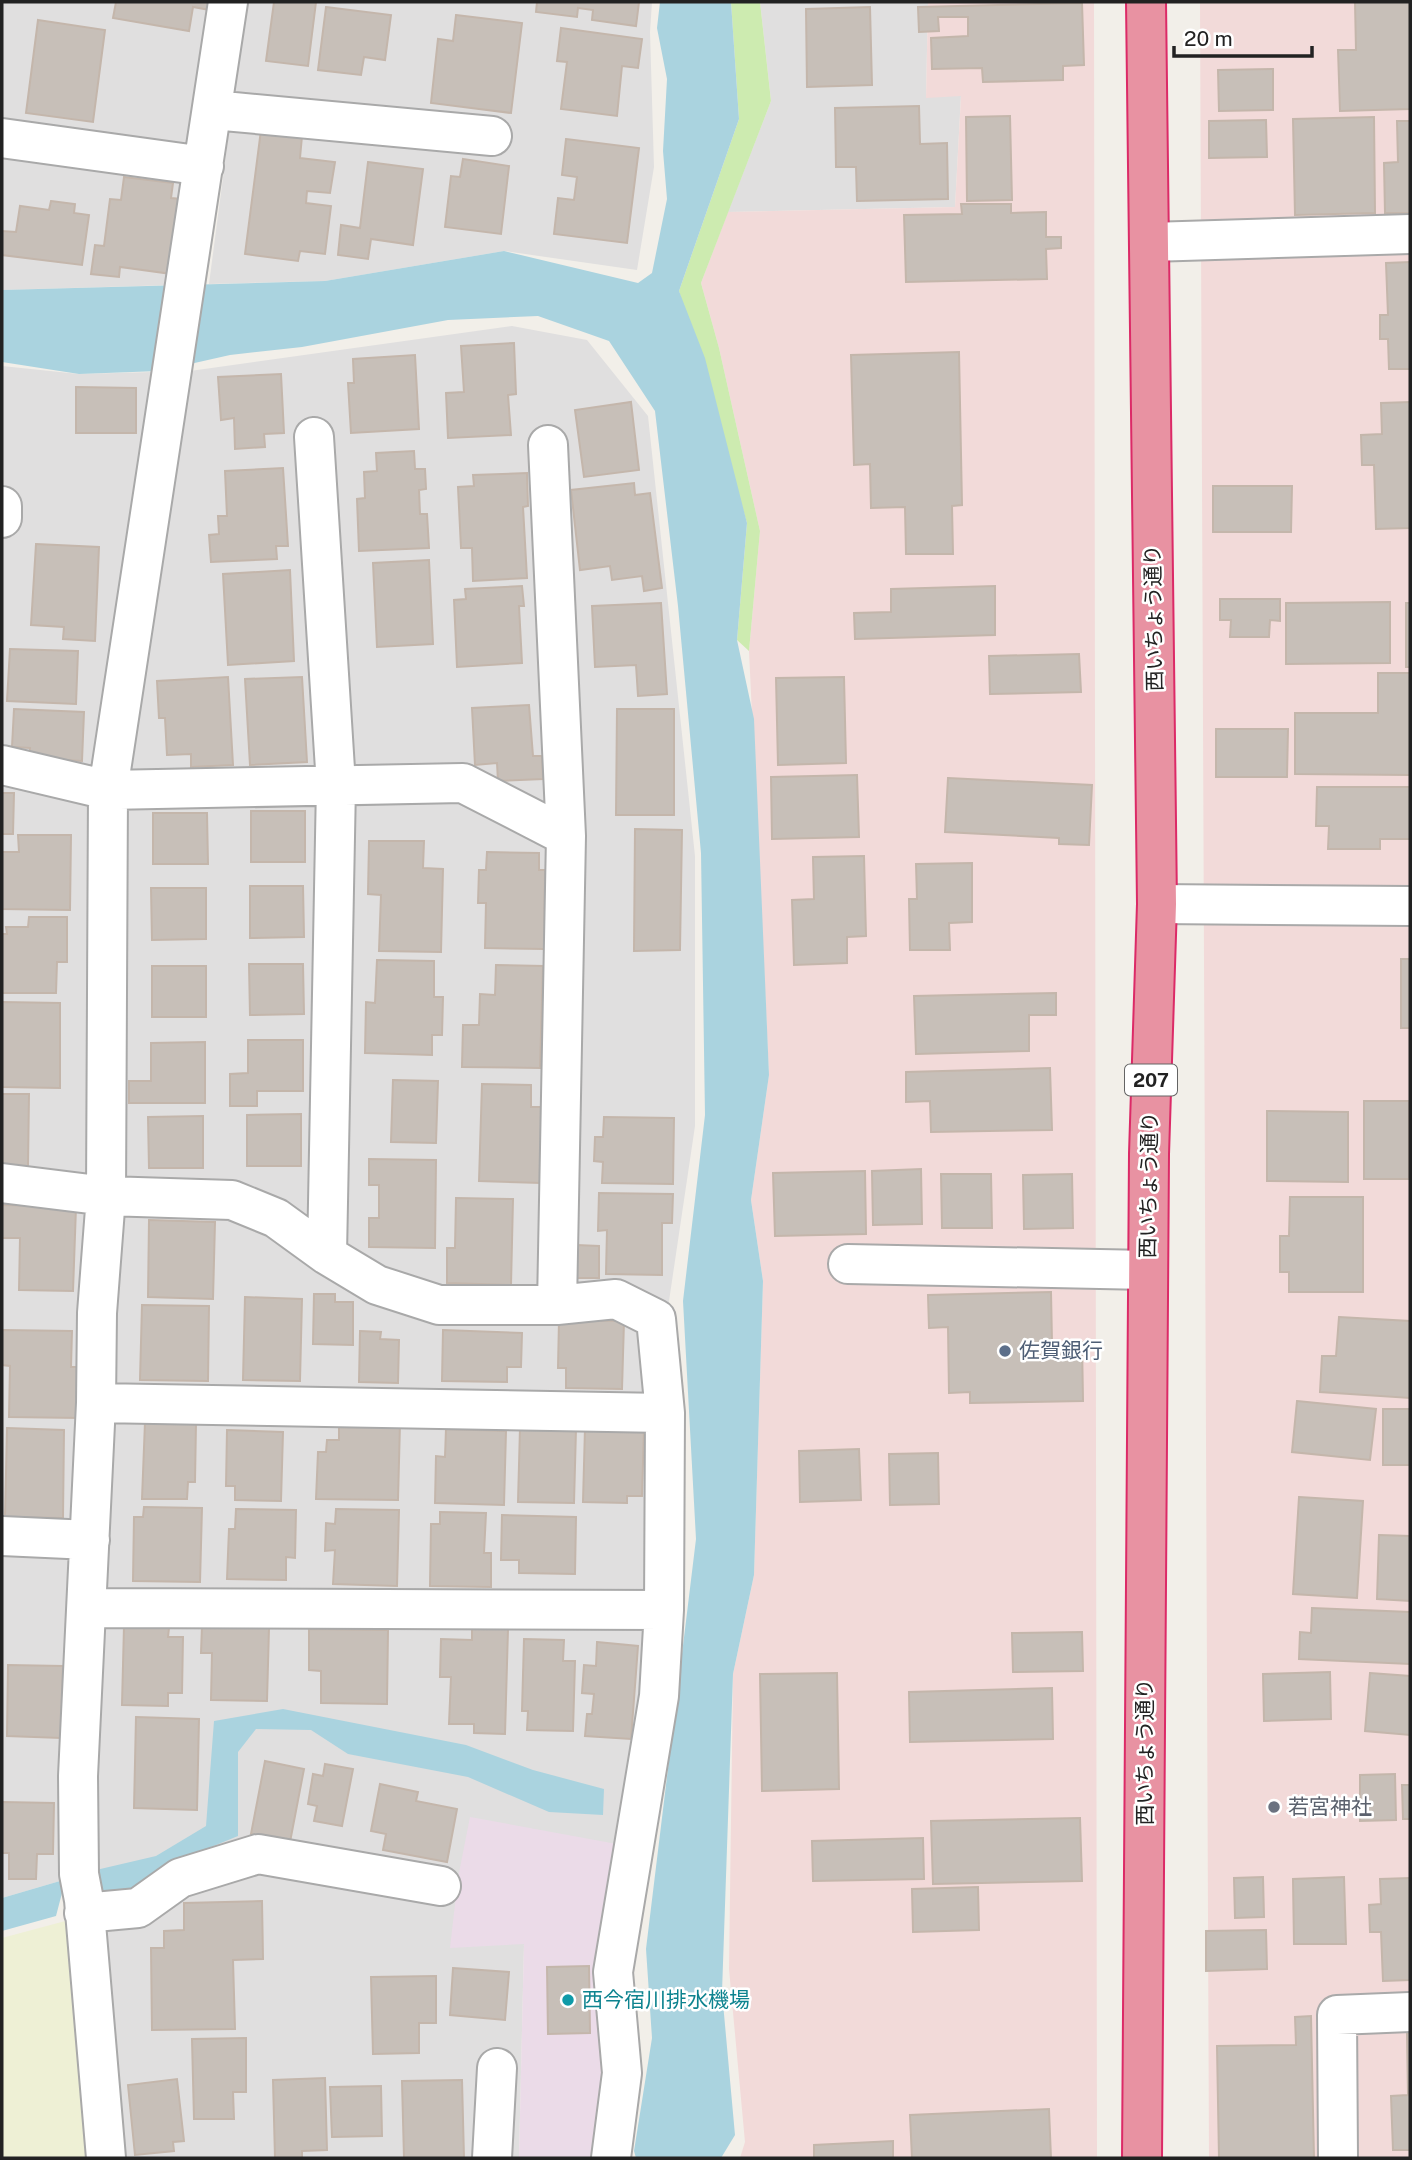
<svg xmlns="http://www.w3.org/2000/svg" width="1412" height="2160" font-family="'Public Sans','Noto Sans JP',sans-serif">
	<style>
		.residential { fill: #e0dfdf }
		.commercial { fill: #f2dad9 }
		.industrial { fill: #ebdbe8 }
		.farmland { fill: #eef0d5 }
		.grass { fill: #cdebb0 }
		.water { fill: #aad3df }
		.building { fill: #c7bfb8; stroke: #c4b6ab; stroke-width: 2 }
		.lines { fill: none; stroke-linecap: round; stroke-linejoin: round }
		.minor-casing { stroke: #a9a9a9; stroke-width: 42 }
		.highway-casing { stroke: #dc2a67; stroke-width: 42 }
		.minor { stroke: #fff; stroke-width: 38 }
		.highway { stroke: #e892a2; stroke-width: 38 }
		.service-dot { fill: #5c6f8a; stroke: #fff; stroke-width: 2.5 }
		.worship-dot { fill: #6b7280; stroke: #fff; stroke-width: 2.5 }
		.culture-dot { fill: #0f9aa8; stroke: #fff; stroke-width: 2.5 }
		.labels { text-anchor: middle; stroke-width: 5; stroke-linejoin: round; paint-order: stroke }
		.shield { fill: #fff; stroke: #646464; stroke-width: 2 }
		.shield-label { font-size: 19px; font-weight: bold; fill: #222 }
		.street-label { font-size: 21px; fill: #222; stroke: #fff }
		.service-label { font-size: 21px; fill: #4e5e75; stroke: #fff; text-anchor: start }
		.worship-label { font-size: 21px; fill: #5b616d; stroke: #fff; text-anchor: start }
		.culture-label { font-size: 21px; fill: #0d838f; stroke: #fff; text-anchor: start }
	</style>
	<rect width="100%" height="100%" fill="#f2efe9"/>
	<path class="residential" d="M2,2h211l-40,283 -171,5z
		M246,2h406l-2,30 4,135 -17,103 -133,-19 -179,30 -116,3z
		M760,2h168l-2,95 35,-2 -6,112 -227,5 43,-111z
		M512,326l75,14 61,76 47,440v270l-45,303 2,218 -30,198 -98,99 -5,214h-400l-41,-382 -18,105 -58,17v-1532l77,8 111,-3z"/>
	<path class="commercial" d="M928,2h166l3,2156h-357l5,-16 -16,-173 4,-295 21,-99 9,-294 -12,-81 18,-125 -20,-424 11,-120 -41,-183 -18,-65 27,-71 227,-5 6,-111 -35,2z
		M1200,2h210v2156h-201z"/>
	<path class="industrial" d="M470,1817l152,28 -16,233 -16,80h-71l5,-214 -74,4 8,-70z"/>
	<path class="farmland" d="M69,1920l18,238h-85v-220z"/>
	<path class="grass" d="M731,2h29l11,99 -70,182 18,65 41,183 -11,120 -12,-11 10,-117 -68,-232 60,-172z"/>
	<path class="water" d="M660,2h71l8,117 -60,172 26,67 42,165 -10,117 17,79 15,356 -18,125 12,81 -9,294 -21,99 -11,318 13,143 -14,23h-85l-2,-7 18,-113 -6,-89 50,-410 -13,-238 22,-186 -4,-262 -23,-247 -23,-195 -46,-70 -71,-25 -90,4 -146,27 -72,8 -71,16 -80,3 -77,-12v-72l323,-9 179,-30 134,32 14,-10 15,-74 -4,-48 4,-72 -10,-51z
		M283,1709l183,36 67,25 71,19 -1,26 -54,-3 -81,-35 -120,-23 -37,-24 -55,-1 -18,23v84l-56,23 -48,31h-34l-4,-20 60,-14 50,-30 8,-105z
		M60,1881l2,12 -6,23 -54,15v-33z"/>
	<path class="building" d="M116,2h96l-2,8 -17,-3 -4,24 -76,-13z
		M274,2h42l-8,64 -42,-5z
		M537,2h102l-3,24 -44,-6 1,-10 -15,-2 -1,9 -41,-5z
		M1355,2h55v107l-70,2 -2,-61h18z
		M1082,3l2,62 -21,1v14l-80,2 -1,-14 -50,1 -1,-31 37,-2v-19h-30l1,14 -20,1 -1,-25z
		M326,7l65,8 -6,45 -21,-3 -3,18 -43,-5z
		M870,7l2,78 -65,2 -1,-78z
		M456,15l66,8 -11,90 -80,-10 7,-64 15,2z
		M38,20l67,10 -12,92 -67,-9z
		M561,28l81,11 -4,29 -16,-2 -5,50 -56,-7 6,-47 -10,-1z
		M1273,69v41l-54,1 -1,-41z
		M919,106l1,38 27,-1 1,56 -91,2 -1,-34h-20l-1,-59z
		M1010,116l2,84 -45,1 -1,-84z
		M1374,117l1,96 -80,2 -2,-96z
		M1266,120l1,37 -58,1v-37z
		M1397,121h13v92h-25l-1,-50 14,-1z
		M261,130l41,6 -2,22 35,4 -5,31 -23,-2 -1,12 25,3 -6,48 -25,-3 -2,10 -53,-7z
		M566,139l73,9 -12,95 -73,-9 4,-36 16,2 3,-23 -15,-2z
		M463,159l46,7 -8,68 -56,-7 6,-51 9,1z
		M368,162l55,7 -10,76 -42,-6 -3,20 -30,-4 3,-30 19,3z
		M124,177l49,6 -2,15 10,1 -9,75 -52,-7 -1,10 -28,-3 4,-29 9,1 6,-47 11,1z
		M51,201l24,3 -1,9 15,2 -7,50 -80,-10v-24l14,1 4,-26 29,4z
		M961,204h50v9l35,-1v25h15v11l-15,1 1,30 -141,3 -2,-67 58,-1z
		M1410,262v107h-21l-1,-30h-8v-24h8l-2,-52z
		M514,343l2,51 -8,1 3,40 -63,3 -2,-45 18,-1 -3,-46z
		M959,352l3,153 -10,1 1,48h-47l-1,-47 -34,1 -1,-44 -16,1 -3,-110z
		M415,355l4,74 -68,4 -3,-50h6l-1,-24z
		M281,374l3,59 -20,1 1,13 -30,2 -1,-31 -13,2 -3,-43z
		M76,387l60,1v45h-60z
		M631,402l8,68 -55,7 -9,-67z
		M1410,402v126l-34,1 -2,-64h-12l-1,-30 21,-1 -1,-31z
		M414,451l1,18h10l1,20 -7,1 1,24h7l2,34 -70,3 -2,-52 8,-1 -1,-26 13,-1 -1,-18z
		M283,468l5,78h-12l1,13 -66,3 -2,-27 10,-1 -1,-18h9l-2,-45z
		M527,473l1,33 -5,1 4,71 -54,3 -1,-33h-11l-3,-61 16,-1 -1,-11z
		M634,483l1,12 15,-2 12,95 -18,3 -2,-15 -30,4 -2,-14 -30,4 -9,-80z
		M1213,486h79l-1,46h-78z
		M36,544l63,3 -4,94 -32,-2 1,-12 -33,-2z
		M429,560l4,84 -56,3 -4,-84z
		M290,570l4,91 -66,4 -5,-91z
		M522,586l2,20h-5l3,57 -65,4 -3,-67 12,-1 -1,-10z
		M995,586v49l-140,4 -1,-26 37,-1v-23z
		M1220,599h60v22l-10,-1 -1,17h-39l1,-17h-11z
		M1390,602v61l-104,1v-61z
		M661,603l6,91 -29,2 -2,-31 -41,2 -3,-61z
		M1406,603h4v64h-4z
		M10,649l68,2 -2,53 -69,-3z
		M1079,654l2,38 -91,2 -1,-38z
		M1378,673h32v102l-115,-1v-61h83z
		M228,677l5,88 -42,2v-13l-24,1 -2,-37h-6l-2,-37z
		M302,677l5,85 -57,3 -5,-86z
		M844,677l2,86 -68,2 -2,-87z
		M529,705l4,51h9l1,23 -45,2 -1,-18 -22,2 -3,-57z
		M14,709l70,3 -2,49 -53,-3 1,-10 -18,-1z
		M617,709h57v106h-58z
		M1216,729h72l-1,48h-71z
		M857,775l2,62 -87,2 -1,-62z
		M948,778l144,7 -3,60 -30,-1v-6l-114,-6z
		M1317,787h93v52h-30v10h-52l1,-23h-13z
		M2,793h12l-1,41h-11z
		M251,811h54v51h-54z
		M153,813h54l1,51h-55z
		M635,829l47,1 -2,120 -46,1z
		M18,835h53l-1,75 -68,-1v-57h17z
		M369,841h55l-1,27 20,1 -2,83 -62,-1 2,-56 -13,-1z
		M487,852l52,1v17h6l-1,79 -59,-1 1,-45h-8l1,-33h7z
		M864,856l2,80 -19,1v26l-53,2 -2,-65 22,-1 -1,-42z
		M972,863v59l-23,1 1,27h-40l-1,-51h8l-1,-35z
		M250,886h53l1,51 -54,1z
		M151,888h55v51l-54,1z
		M29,917h38v45h-10l-1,31h-54v-59h5l-1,-7h22z
		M1401,959h9v69h-9z
		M377,960l57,1v36h9l-1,38h-10v20l-67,-2 1,-51 9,1z
		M249,964h54l1,50 -54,1z
		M496,965l47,1 -3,102 -78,-1 1,-42h16l1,-31 15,1z
		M152,966h54v51h-54z
		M1056,993v22h-27v36l-113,3 -2,-58z
		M2,1002l58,1v85l-58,-1z
		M248,1040h55v51h-46v15h-27v-32l18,-1z
		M205,1042v61h-76v-22h22v-38z
		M1050,1068l2,62 -121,2 -1,-31 -24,1v-30z
		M393,1080l45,1 -2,62 -45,-1z
		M482,1084l49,1v22h11l-1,76 -62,-2z
		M2,1094h27l-1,72h-26z
		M1364,1101h45v78h-45z
		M1267,1111l81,1v70l-81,-1z
		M301,1114v52h-54v-51z
		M203,1116v52h-54l-1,-51z
		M604,1117l70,1 -1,66 -71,-1 1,-21 -9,-1 1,-24h8z
		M369,1159l67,1 -1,88 -66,-1v-29h10v-33h-10z
		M921,1169l1,55 -49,1 -1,-54z
		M865,1171l1,63 -91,2 -2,-63z
		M941,1174h50l1,54h-50z
		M1072,1174l1,54 -49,1 -1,-54z
		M599,1193l74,1 -1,29h-10v52l-56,-1 1,-44 -9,1z
		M1290,1197h73v95h-74v-20h-9v-36h9z
		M456,1198l57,1 -2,86 -64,-2v-35h8z
		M2,1205l74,2 -3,84 -54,-1 1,-52h-18z
		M149,1220l66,2 -2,77 -65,-2z
		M576,1245l23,1v32h-24z
		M1051,1292l1,51 30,-1 1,59 -113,2v-11l-21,1 -1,-66 -19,1 -1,-33z
		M314,1294h21v8h18v43l-40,-1z
		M245,1297l57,2 -2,82 -57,-1z
		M142,1305l67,1 -1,75 -68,-1z
		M1339,1317l71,4v77l-90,-6 2,-36h14z
		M559,1320l65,1 -2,68 -56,-1v-20h-8z
		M2,1330l70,1 -1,36h11l-2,51 -71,-1 1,-51 -8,-1z
		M443,1330l79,3 -1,34h-14v15l-65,-1z
		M360,1331l21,1 -1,7 19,1 -1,43 -39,-1z
		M1297,1401l79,8 -6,51 -78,-8z
		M1383,1409h27v56h-27z
		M145,1422h51l-1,60h-7l-1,17h-45z
		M339,1422l61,1 -2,77 -82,-1 2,-47h8l1,-12h12z
		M7,1428l57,2 -1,88 -58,-1z
		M520,1428l56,1 -2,74 -56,-1z
		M585,1428l59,1 -2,67h-15v7l-44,-1z
		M446,1429l60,2 -2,74 -69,-2 1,-47 9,1z
		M227,1430l56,2 -2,69 -46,-1v-14h-9z
		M859,1449l2,51 -61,2 -1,-51z
		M938,1453l1,51 -49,1 -1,-51z
		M1299,1497l64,4 -6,97 -64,-4z
		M144,1507l58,1 -2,74 -67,-1 1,-64h9z
		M236,1509l60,1 -1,48 -9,-1v23l-59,-1 2,-50h6z
		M336,1509l63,1 -2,76 -64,-2 2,-34 -10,1 1,-28 9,1z
		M440,1512l46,1 -2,40h7v34l-61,-1 1,-62h9z
		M502,1515l74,2 -1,57 -56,-1v-13h-18z
		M1379,1535l31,1v65l-33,-2z
		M1312,1608l98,4v52l-111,-5 1,-27 11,1z
		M124,1626l45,2 -1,9h15l-1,56h-14v13l-46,-1z
		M202,1626l67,2 -2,73 -56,-1 1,-47h-11z
		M472,1628l36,1 -3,105 -31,-1v-9h-25l2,-47h-11l1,-38 31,1z
		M309,1629l79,1 -1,74 -66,-1v-32l-12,-1z
		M1082,1632l1,39 -70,1 -1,-39z
		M524,1639l40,1 -1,21h12l-2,70 -46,-1 1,-19h-6z
		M597,1642l41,4 -7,93 -46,-3 2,-22h5l2,-20 -12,-1 2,-28 12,1z
		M8,1665l55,1 -2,72 -54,-2z
		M1330,1672l1,47 -67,2 -1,-47z
		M837,1673l2,116 -77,2 -2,-117z
		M1370,1673l40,3v59l-45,-4z
		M1052,1688l1,51 -143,3 -1,-50z
		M136,1717l63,2 -2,91 -63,-2z
		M265,1761l39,8 -14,73 -39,-8z
		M325,1764l28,5 -11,57 -28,-5 3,-15 -9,-2 5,-30 10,2z
		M1395,1774l1,46 -36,1v-46z
		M380,1784l38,8 -2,9 41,8 -10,53 -64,-12 3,-16 -15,-3z
		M1402,1785h8v34h-7z
		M2,1802l52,1 -1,51h-16l-1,25h-27v-26h-7z
		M1080,1818l2,63 -149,3 -2,-63z
		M923,1838l1,41 -111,2 -1,-40z
		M1263,1877l1,40 -29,1 -1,-40z
		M1344,1877l2,67h-52l-1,-65z
		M1410,1878v102l-27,1 -2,-49h-11l-1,-27 12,-1 -1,-25z
		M978,1887l1,43 -66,2 -1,-43z
		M262,1901l1,58 -30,1 2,69 -83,1 -1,-82h13v-17l20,-1v-27z
		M1266,1930l1,39 -61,2v-40z
		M589,1966l1,67 -42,1 -1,-67z
		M453,1968l56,4 -4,48 -55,-5z
		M436,1976v47h-17v30l-46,1 -2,-77z
		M1311,2016l3,142h-95l-2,-112 79,-1 -1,-28z
		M1407,2033h3v117h-17l-2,-54 17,-1z
		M246,2038v54h-13l1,27h-40l-2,-80z
		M325,2078l2,72 -25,1v7h-27l-2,-78z
		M177,2079l7,62 -11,1 1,9 -39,4 -7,-70z
		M462,2080l2,78h-60l-2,-77z
		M381,2086l1,50 -50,1 -2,-50z
		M1049,2109l2,49h-139l-2,-43z
		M893,2141v17h-79v-13z"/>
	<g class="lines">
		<defs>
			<path id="minor" d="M213,110l279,26
				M2,138l202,28
				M1150,242l260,-8
				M314,437l22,348 -9,470
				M548,445l18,391
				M2,506v12
				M2,765l106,25 355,-7 103,53 -9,469
				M1157,904l253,2
				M2,1183l104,13 126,4 44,18 51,37 50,30 62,20h118l59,-6 40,20 9,94 -1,197 -5,86 -46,276 9,101 -11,85
				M848,1264l300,6
				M96,1403l569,10
				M2,1536l88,4
				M87,1608l577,2
				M84,1913l54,-5 42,-30 78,-24 183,32
				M106,2158l-22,-258 -5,-26 -1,-98 18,-373 1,-90 9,-117 2,-406 120,-788
				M492,2158l5,-90
				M1338,2158l-1,-143 73,-3"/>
			<path id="highway" d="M1142,2158l7,-1004 8,-250 -11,-902"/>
		</defs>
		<use href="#minor" class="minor-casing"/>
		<use href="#highway" class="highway-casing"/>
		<use href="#minor" class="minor"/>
		<use href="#highway" class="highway"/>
	</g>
	<circle class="service-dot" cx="1005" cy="1351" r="7"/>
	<circle class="worship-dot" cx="1274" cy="1807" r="7"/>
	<circle class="culture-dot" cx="568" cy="2000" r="7"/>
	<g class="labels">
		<rect class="shield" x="1125" y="1064.5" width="52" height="31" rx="5"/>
		<g class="shield-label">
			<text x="1151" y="1087">207</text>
		</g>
		<g class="street-label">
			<text transform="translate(1154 618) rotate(-91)" y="7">西いちょう通り</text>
			<text transform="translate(1149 1185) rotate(-89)" y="7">西いちょう通り</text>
			<text transform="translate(1145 1752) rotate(-90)" y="7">西いちょう通り</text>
		</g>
		<g class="service-label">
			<text x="1019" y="1358">佐賀銀行</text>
		</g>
		<g class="worship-label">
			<text x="1288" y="1814">若宮神社</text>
		</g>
		<g class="culture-label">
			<text x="582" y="2007">西今宿川排水機場</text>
		</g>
	</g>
	<rect width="1412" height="2160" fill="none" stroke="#222222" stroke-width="7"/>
	<path d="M1174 46v10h138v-10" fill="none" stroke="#222222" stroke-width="3.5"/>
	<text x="1184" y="46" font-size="21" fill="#222222" stroke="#ffffff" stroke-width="5" paint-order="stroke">20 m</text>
</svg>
